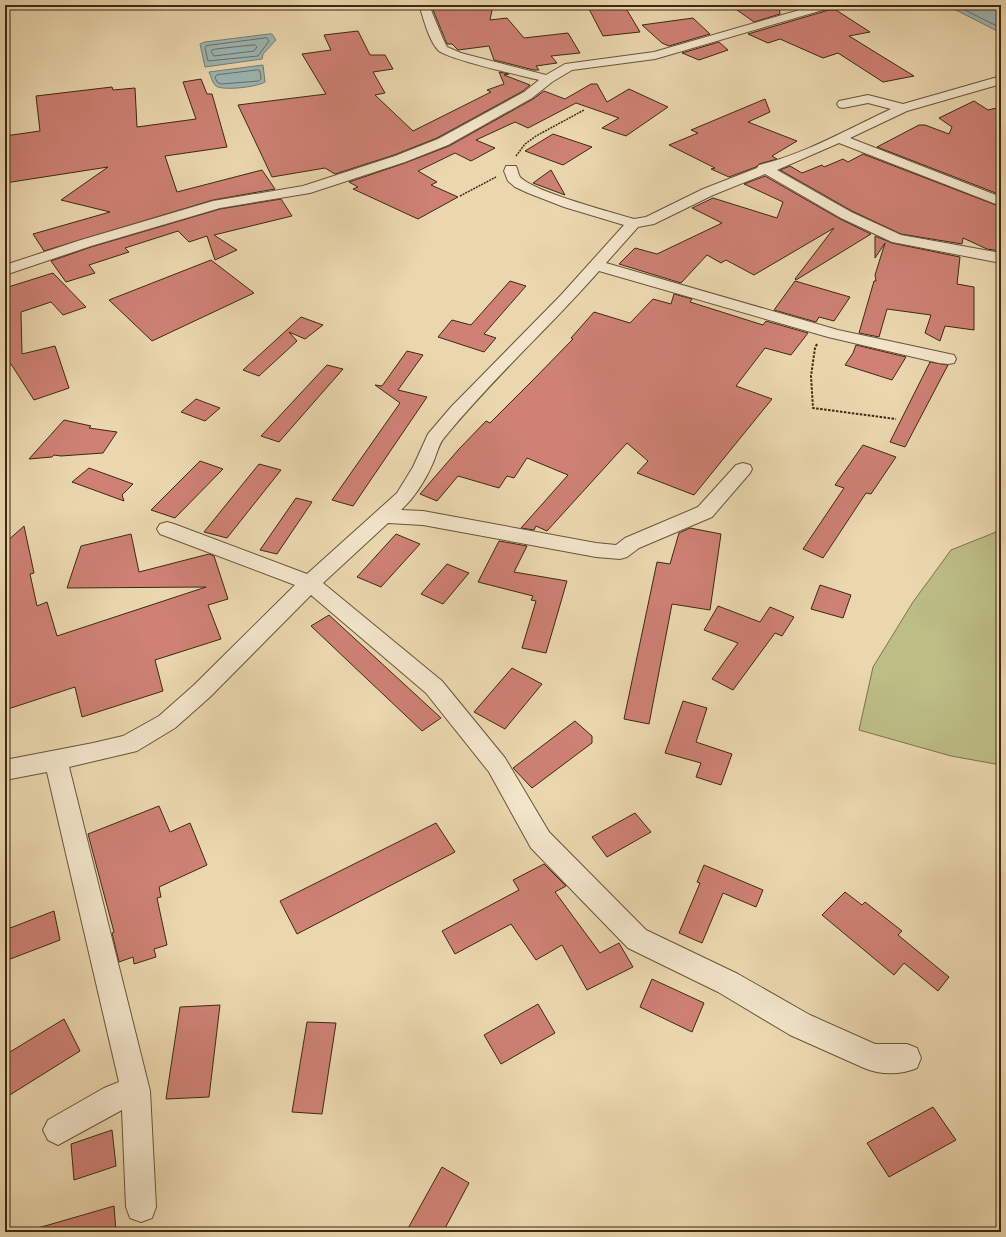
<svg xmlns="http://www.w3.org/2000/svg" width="1006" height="1237" font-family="'IM FELL English',serif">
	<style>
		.green { fill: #bdbd86; stroke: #7c734c }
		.water { fill: #9cb7b5; stroke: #767e73 }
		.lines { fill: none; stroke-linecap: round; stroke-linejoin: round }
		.shore { stroke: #6c7063; stroke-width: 1 }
		.building { fill: #ce8174; stroke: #3c2911 }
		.minor-casing { stroke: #685438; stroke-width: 2 }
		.path-far1 { stroke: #3c2911; stroke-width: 1.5; stroke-dasharray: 2 1; stroke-linecap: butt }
		.path { stroke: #3c2911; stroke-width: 2; stroke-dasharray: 2.5 1.5; stroke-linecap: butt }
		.minor { fill: #f2e5ca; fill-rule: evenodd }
	</style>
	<rect width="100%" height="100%" fill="#ebd7ae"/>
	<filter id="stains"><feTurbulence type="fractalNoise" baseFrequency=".005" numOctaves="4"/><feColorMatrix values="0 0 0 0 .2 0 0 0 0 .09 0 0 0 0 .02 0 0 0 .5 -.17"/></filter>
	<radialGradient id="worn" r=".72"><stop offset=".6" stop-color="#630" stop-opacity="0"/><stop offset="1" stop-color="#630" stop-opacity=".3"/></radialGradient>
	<path class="green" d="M1001,530v235l-50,-9 -92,-26 14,-63 40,-65 38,-52z"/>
	<path class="water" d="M955,5h46v28l-53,-27z
		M269,34h3l4,6 -13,14 -1,5 -57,8 -5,-23 5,-2z
		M263,65l2,17c-8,5 -42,9 -49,4 -4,-3 -5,-10 -7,-14z"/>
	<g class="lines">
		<path class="shore" d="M955,5l46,23
			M267,38l2,3 -11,15 -50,5 -3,-13 1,-2z
			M255,45l2,2 -3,4 -40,5 -3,-4 1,-2 4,-1z
			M258,70l2,1 1,8 -2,2 -38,3 -4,-2 -2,-5 2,-2z"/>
	</g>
	<path class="building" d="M431,5h62l-3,15 17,-2 17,20 44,-5 12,20 -29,3 6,7 -21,3 3,4h-5l-40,-10 -5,-14 -31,4 -6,-6h-5z
		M624,5l16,27 -37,4 -15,-29z
		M730,5h49l1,9 -26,8z
		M829,10h7l34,22 -21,4 65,40 -31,6 -45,-29 -15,5 -43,-19 -12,4 -20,-9z
		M693,18l17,16 -41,12 -7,-3 -20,-18z
		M358,31l12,24h15l8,14 -20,3 12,21 -10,2 38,36 78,-39 -4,-2 17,-6 -5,-12 10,2 -5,1 26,10 -7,6 -86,47 -43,17 -59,19 -10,-6 -53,9 -34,-72 88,-11 -24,-40 29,-4 -7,-15z
		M719,42l9,8 -29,10 -17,-7z
		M201,79l6,15h5l15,53 -62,9 12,36 85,-22 13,19 -62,11 -169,51 -11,-17 77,-22 -49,-12 47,-33 -103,16v-47l35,-5 -4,-35 76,-9 1,3 22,-2 2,39 59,-8 -13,-37z
		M591,84h6l10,18 22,-13 39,18 -42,29 -24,-8 17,-10 -43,-15 -48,25 -13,-6 -39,18 19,8 -24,13 -16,-8 -37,18 19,11 -6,3 27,12 -40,22 -65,-30 5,-2 -9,-5 56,-19 44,-17 84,-47 11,-8 21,8z
		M765,99l5,13 -22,10 49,19 -25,15 5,3 -18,5 -3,3 -27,10 -18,-8 4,-1 -46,-23 29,-12 -7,-3z
		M974,101l14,9 13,-3v88l-124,-48 42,-22h6l24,9 3,-7 -13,-9z
		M553,134l39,13 -29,18 -38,-14z
		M863,154l138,53v44l-14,-2 -24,-11 -1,6 -61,-10 -49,-23 -72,-41 10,-4 12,7 20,-8 2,2 19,-8 5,3z
		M551,170l14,25 -32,-12z
		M765,176l75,43 31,15 -75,46 -1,-1 39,-51 -80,47 -28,-15 -5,3 -14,-8 -26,28 -62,-19 16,-16 22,6 65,-31 -30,-15 21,-10 64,20 6,-16 -39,-18z
		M281,199l11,17 -78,19 23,15 -22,10 -8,-24 -18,6 -11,-11 -53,17 4,4 -40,13 6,8 -29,9 -15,-21 40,-14 129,-38z
		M875,236l17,7 68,14 -3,27 17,3v43l-29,-4 -5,15 -15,-8 6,-18 -44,-6 -8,28 -20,-4 15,-52h2l-1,-6 10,-32 -10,15z
		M211,260l43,33 -102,48 -43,-41z
		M53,273l33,34 -23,8 -12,-13 -30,10 1,42 33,-8 14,42 -35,12 -23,-36 -6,1v-77z
		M510,281l16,5 -42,48 12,4 -12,14 -46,-15 14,-17 19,5z
		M795,281l55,16 -16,24 -15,-4 -3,5 -42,-12z
		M674,294l18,5 -2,3 73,23 3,-4 42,12 -17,22 -26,-7 -29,38 36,13 -78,96 -57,-22 11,-12 -21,-18 -80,88 -11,-5 -2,4 -13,-2 47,-53 -41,-17 -13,20 -7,-2 -8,12 -41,-12 -21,25 -17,-7 39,-45 27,-28 4,2 41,-41 42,-43 -2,-1 23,-26 36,11 23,-24 18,5z
		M301,317l22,8 -18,14 -16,-7 8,9 -38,35 -16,-6z
		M856,345l50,12 -14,23 -47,-15 8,-12z
		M407,351l16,4 -25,35 29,7 -74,109 -21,-6 68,-97 -25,-18 7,1z
		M930,362l18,3 -43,82 -15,-5z
		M327,365l16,4 -64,73 -18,-6z
		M196,399l24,9 -15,13 -24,-9z
		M64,420l27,6 -2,2 28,4 -14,21 -42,3 -7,-1 -2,2 -23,2z
		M863,445l33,12 -25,37 -5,-1 -43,65 -20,-9 41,-61 -9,-3z
		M200,461l23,8 -48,49 -24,-8z
		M259,464l22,6 -54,68 -23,-6z
		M89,468l44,16 -11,11 2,6 -52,-19z
		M296,498l16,4 -35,52 -17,-4z
		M24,526l10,47 -4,1 7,32 10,-4 10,34 149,-49 -139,1 14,-42 50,-12 8,38 70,-18 5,2 14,43 -20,6 13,34 -66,21 8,31 -81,26 -7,-30 -70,23v-167z
		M690,528l31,6 -11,76 -38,-6 -23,120 -25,-5 33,-157 13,2 9,-31z
		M396,534l24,10 -39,43 -24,-10z
		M499,541l28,5 -13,26 53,9 -21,72 -24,-5 14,-47 -5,-1 2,-4 -55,-14z
		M447,564l22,9 -26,31 -22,-10z
		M820,585l31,10 -8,23 -32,-9z
		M718,606l42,16 10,-15 24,10 -12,19 -7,-3 -42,57 -21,-11 26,-36 -34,-13z
		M329,615l112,103 -19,13 -111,-105z
		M512,668l30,16 -37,45 -31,-17z
		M683,701l24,7 -11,34 36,12 -11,31 -25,-8 5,-14 -36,-10z
		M575,721l17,15v7l-60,45 -19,-20z
		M159,806l11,26 20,-9 17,42 -48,22 2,10 -4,1 10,47 -13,4 2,8 -22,7 -1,-7 -14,5 -7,-29 2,-1 -26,-98z
		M635,813l16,19 -44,25 -15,-20z
		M436,823l19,29 -158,82 -17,-33z
		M544,864l22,22 -11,6 45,61 19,-10 14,24 -46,23 -25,-45 -26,15 -25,-36 -56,30 -13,-23 77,-41 -6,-10z
		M704,865l59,25 -7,17 -33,-14 -21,50 -23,-10 21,-50 -3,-1z
		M845,892l17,13 3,-3 37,29 -4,4 51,42 -11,14 -34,-28 -10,12 -72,-60z
		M54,911l6,29 -55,21v-31z
		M652,979l52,24 -12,29 -52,-25z
		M538,1004l17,29 -54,31 -17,-29z
		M220,1005l-11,92 -43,2 14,-92z
		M64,1019l16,32 -75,47v-43z
		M307,1022l29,1 -14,91 -30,-2z
		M933,1107l23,33 -67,37 -22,-34z
		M112,1130l4,36 -42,14 -3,-36z
		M442,1167l27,16 -26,49h-37z
		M114,1206l2,26h-77l-1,-4z"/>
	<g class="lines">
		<defs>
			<path id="minor" d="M419,5h10l14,34 4,8 14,6 85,22 19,-11 89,-12 163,-47h17l-1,2 -178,52 -83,11 -20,12 -20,16 -84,47 -43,17 -95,31 -90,15 -129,38 -86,29v-10l76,-25 132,-39 90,-15 92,-30 43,-17 86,-47 15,-12c-16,-4 -93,-21 -101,-30 -10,-11 -14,-31 -19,-45z
				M1001,76v8l-94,27 -57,27 151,59v9l-162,-63 -62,27 74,42 50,23 100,18v10l-109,-21 -51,-24 -76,-44 -52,21 -59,29 -16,3 -32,36 232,67 116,25 2,4 -2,4 -6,1 -9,-1 -111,-26 -229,-66c-50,57 -107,108 -155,167 -6,7 -8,19 -12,27 -7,16 -18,33 -31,45l22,1 173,32 20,2 9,-7 73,-31 38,-42 7,-2 7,2 2,4 -2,4 -38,44 -73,31 -12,9 -7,2 -24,-2 -173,-32 -35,-2 -65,60 119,98 63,77 44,74 97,98 92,44 72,41 65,29h32l10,4 4,10 -4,10c-16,7 -37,7 -53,0l-74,-33 -72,-43 -90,-44 -97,-100 -42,-76 -63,-79 -115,-98 -101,102 -35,31 -38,23 -68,16 81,324 6,116 -4,11 -11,4 -11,-4 -4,-11 -4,-97 -64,35 -10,-5 -5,-10 5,-10 56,-32 15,-6 -72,-310 -42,8v-20l88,-17 30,-7 36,-20 35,-31 101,-100 -135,-51 -3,-5 3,-5 7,-2 7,2 133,50 90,-81 16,-26 15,-33 23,-27 110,-112 63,-70 -60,-18 -36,-14 -13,-6 -7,-6 -4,-10 2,-5h10c2,4 2,8 4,11 14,15 91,35 114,42l12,-2 57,-28 54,-21 2,-3c46,-11 89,-36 132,-56l-23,-6 -25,5 -4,-1 -2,-3 2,-3 29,-6 35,9z"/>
		</defs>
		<use href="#minor" class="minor-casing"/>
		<path class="path-far1" d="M516,156l9,-12 11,-8 48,-26
			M460,196l36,-19"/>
		<path class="path" d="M817,344l-2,4 -4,28 2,32 83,11"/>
		<use href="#minor" class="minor"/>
	</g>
	<rect width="1006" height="1237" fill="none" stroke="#ebd7ae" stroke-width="20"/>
	<rect x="6" y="6" width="994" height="1225" fill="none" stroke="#3c2911" stroke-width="2"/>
	<rect x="10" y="10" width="986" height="1217" fill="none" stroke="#3c2911"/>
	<rect width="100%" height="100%" filter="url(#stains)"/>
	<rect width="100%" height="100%" fill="url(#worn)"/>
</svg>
